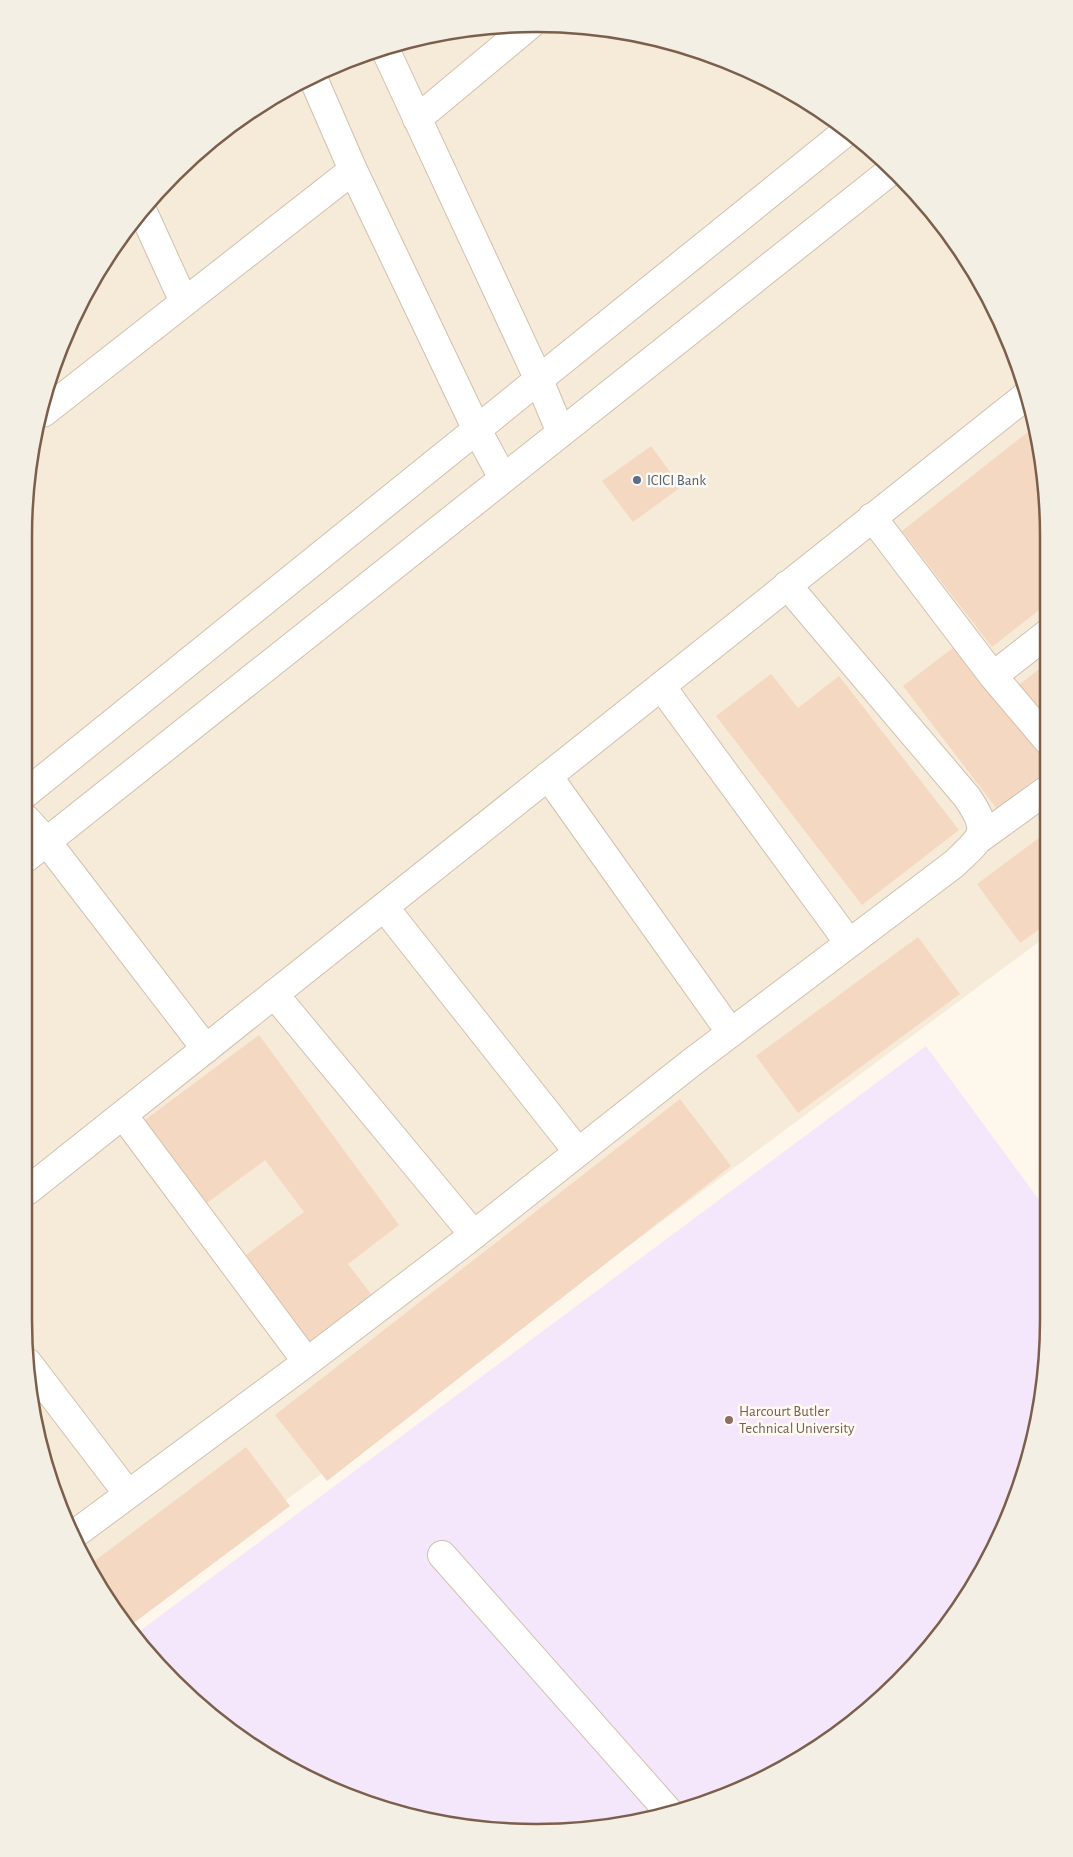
<svg xmlns="http://www.w3.org/2000/svg" width="1073" height="1857" font-family="'Alegreya Sans',sans-serif">
	<style>
		.residential { fill: #f6ead8 }
		.education { fill: #f4e7fb }
		.building { fill: #f5d8c1 }
		.lines { fill: none; stroke-linecap: round; stroke-linejoin: round }
		.minor-casing { stroke: #d2c0ae; stroke-width: 30 }
		.minor { stroke: #fff; stroke-width: 28 }
		.service-dot { fill: #5c6f8a; stroke: #fffbf2; stroke-width: 2 }
		.education-dot { fill: #8d6e63; stroke: #fffbf2; stroke-width: 2 }
		.labels { text-anchor: middle; stroke-width: 5; stroke-linejoin: round; paint-order: stroke }
		.service-label { font-size: 15px; fill: #4e5e75; stroke: #fffbf2; text-anchor: start }
		.education-label { font-size: 15px; fill: #785e54; stroke: #fffbf2; text-anchor: start }
		.rim { fill: none; stroke: #7b5f4b; stroke-width: 2.5 }
	</style>
	<rect width="100%" height="100%" fill="#fef7eb"/>
	<path class="residential" d="M536,24l100,10 96,29 89,47 78,64 81,106 42,92 26,131v432l-925,686 -46,-73 -26,-63 -23,-97 -3,-885 26,-132 59,-119 64,-78 77,-64 89,-47 96,-29z"/>
	<path class="education" d="M926,1046l122,166v142l-26,132 -59,119 -89,101 -81,58 -61,30 -95,29 -67,9 -100,-3 -66,-13 -94,-36 -59,-33 -77,-64 -41,-47z"/>
	<path class="building" d="M1033,428l15,75v100l-56,44 -90,-116z
		M651,446l30,41 -48,35 -31,-41z
		M962,641l86,113v15l-51,40 -94,-123z
		M1048,662v61l-29,-38z
		M771,674l27,34 41,-32 120,154 -97,75 -146,-189z
		M1043,835l5,7v81l-28,20 -43,-59z
		M918,937l42,57 -162,119 -42,-57z
		M259,1035l140,190 -51,39 29,38 -62,46 -69,-93 58,-43 -39,-52 -58,43 -62,-83z
		M680,1099l51,67 -404,315 -52,-66z
		M246,1447l44,59 -163,122 -39,-62z"/>
	<g class="lines">
		<defs>
			<path id="minor" d="M385,49l154,331 22,53
				M313,78l40,92 124,260 26,48
				M417,119l114,-95
				M143,212l41,90
				M43,413l310,-243
				M872,517l121,159 55,65
				M993,676l55,-43
				M661,686l188,257
				M548,776l183,257
				M26,793l821,-662
				M26,819l21,23 159,207
				M979,839l69,-50
				M26,858l867,-689
				M384,907l194,245
				M274,994l200,241
				M123,1115l184,247
				M27,1191l1000,-796
				M28,1363l100,131
				M72,1536l235,-174 155,-118 229,-181 263,-199c28,-27 38,-30 13,-67l-180,-212
				M442,1555l228,258"/>
		</defs>
		<use href="#minor" class="minor-casing"/>
		<use href="#minor" class="minor"/>
	</g>
	<circle class="service-dot" cx="637" cy="480" r="5"/>
	<circle class="education-dot" cx="729" cy="1420" r="5"/>
	<g class="labels">
		<g class="service-label">
			<text x="647" y="485">ICICI Bank</text>
		</g>
		<g class="education-label">
			<text x="739" y="1416">Harcourt Butler<tspan x="739" dy="17">Technical University</tspan></text>
		</g>
	</g>
	<path d="M0 0H1073V1857H0ZM536 32H536A504 504 0 0 1 1040 536V1320A504 504 0 0 1 536 1824H536A504 504 0 0 1 32 1320V536A504 504 0 0 1 536 32Z" fill="#f4efe5" fill-rule="evenodd"/>
	<path class="rim" d="M536 32H536A504 504 0 0 1 1040 536V1320A504 504 0 0 1 536 1824H536A504 504 0 0 1 32 1320V536A504 504 0 0 1 536 32Z"/>
</svg>
